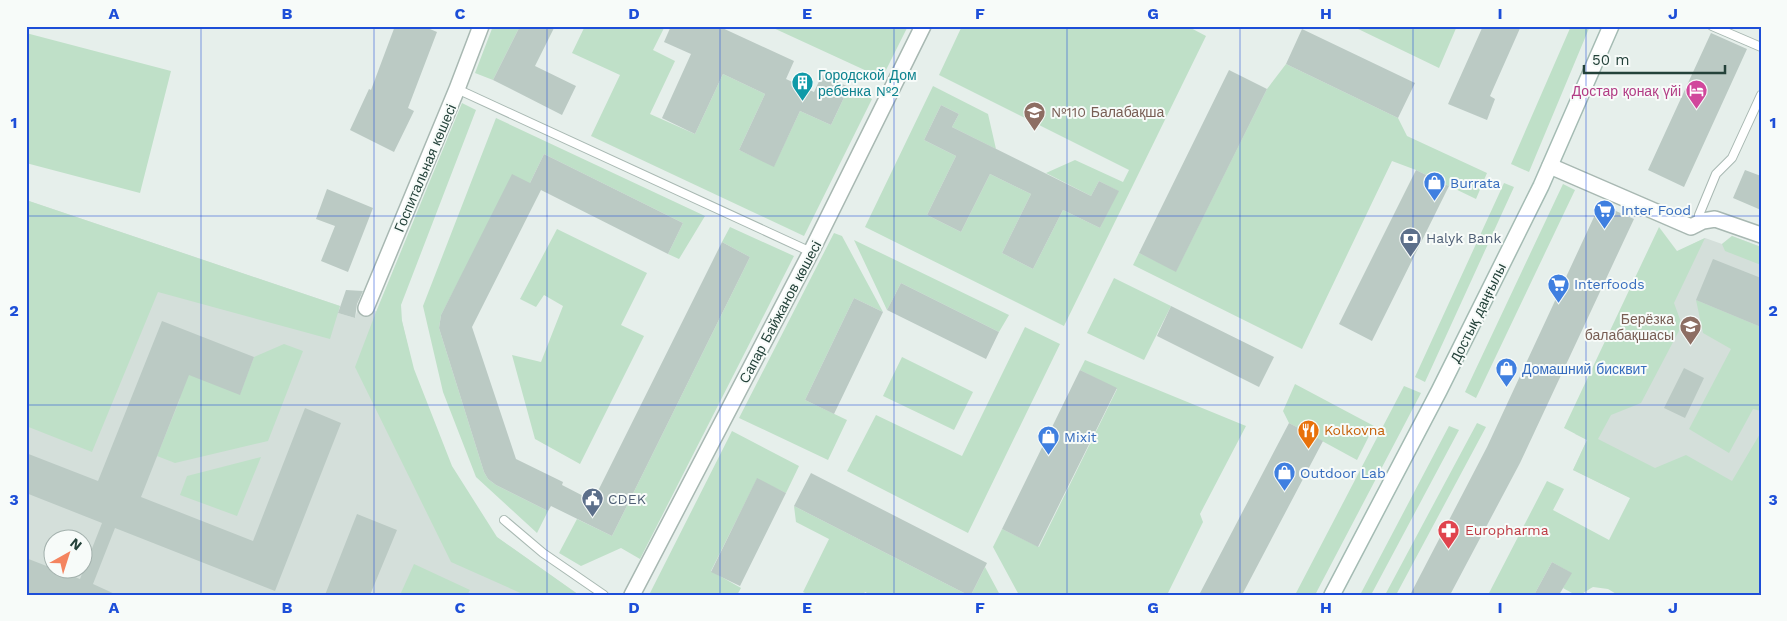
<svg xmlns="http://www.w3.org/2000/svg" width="1787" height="621" font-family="'Work Sans',sans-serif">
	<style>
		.built { fill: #d4dfda; fill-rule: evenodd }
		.green { fill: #bfe0c8 }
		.building { fill: #bbcac4 }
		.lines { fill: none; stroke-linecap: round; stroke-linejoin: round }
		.lane-casing { stroke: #a8b8b2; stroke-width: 10 }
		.street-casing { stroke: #a8b8b2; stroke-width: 18 }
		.secondary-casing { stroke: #a4bbb3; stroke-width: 18 }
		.lane { stroke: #fff; stroke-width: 8 }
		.street { stroke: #fff; stroke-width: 15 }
		.secondary { stroke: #fff; stroke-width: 15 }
		.grid { fill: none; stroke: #1d4ed8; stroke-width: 1; stroke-opacity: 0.55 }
		.labels { text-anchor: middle; stroke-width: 4; stroke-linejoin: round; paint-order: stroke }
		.culture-label { font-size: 14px; fill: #0d838f; stroke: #f7fbf9; text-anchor: start }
		.hotel-label { font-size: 14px; fill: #b23c85; stroke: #f7fbf9; text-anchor: end }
		.education-label { font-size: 14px; fill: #785e54; stroke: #f7fbf9; text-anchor: start }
		.street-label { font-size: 14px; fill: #24423a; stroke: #f7fbf9 }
		.shop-label { font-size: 14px; fill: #366cbe; stroke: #f7fbf9; text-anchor: start }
		.service-label { font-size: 14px; fill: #4e5e75; stroke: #f7fbf9; text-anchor: start }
		.food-label { font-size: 14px; fill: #c56008; stroke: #f7fbf9; text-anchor: start }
		.health-label { font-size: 14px; fill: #be3a42; stroke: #f7fbf9; text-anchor: start }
		.neatline { fill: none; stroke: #1d4ed8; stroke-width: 2 }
		.grid-label { font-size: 16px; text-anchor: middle; font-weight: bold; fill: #1d4ed8 }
	</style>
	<rect width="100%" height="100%" fill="#e6efeb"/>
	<path class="built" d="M26,200l314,106 -2,7 17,5 4,-13 43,16 29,125 33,68 115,81h-553zM52,538h30v30h-30z
		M1732,236l29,11v315l-188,-92 14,-30 -12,-6 88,-175 42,-21 17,6z"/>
	<path class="green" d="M493,26h27l-27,54 -18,-7z
		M585,26h80l-12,24 22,11 -25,53 45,20 28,-60 42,20 -26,56 35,16 26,-55 31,14 18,-38 23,12 -68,137 -213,-100 29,-61 -48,-22z
		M769,26h139l-26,52z
		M962,26h225l19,10 -142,290 -199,-99 68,-141 55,28 8,35 -44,-22 7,-13 -18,-9 -17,35 32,16 -29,59 34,17 29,-58 41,20 -29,59 31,16 30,-59 37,18 18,-37 -19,-10 -8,15 -45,-23 29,-13 48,22 6,-12 -190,-95z
		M1352,26h105l-18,42z
		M1571,26h19l-61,146 -18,-8z
		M26,33l145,38 -31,122 -114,-30z
		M1286,64l112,54 9,18 80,37 -11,26 -60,-29 -24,-9 -90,188 -169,-84 6,-12 37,18 91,-182z
		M462,103l14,7 -75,195 1,16 12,48 38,97 45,71 82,58h-54l-74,-33 -96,-195 21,-55z
		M496,118l209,98 -26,43 -11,-5 15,-31 -139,-69 -14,29 -64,84 -25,48 -2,13 45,144 4,7 8,6 52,26 -11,22 -61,-56 -33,-85 -20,-86z
		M1504,183l10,4 -89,195 -10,-5z
		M1563,184l12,6 -99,208 -11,-6z
		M26,200l314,106 -10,33 -172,-47 -66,160 -66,-26z
		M730,227l64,29 -154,303 -19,-11 -40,18 -22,-13 18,-34 35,17 138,-279 -28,-15z
		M1659,227l18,24 28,-13 -31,65 8,22 -41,78 -30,12 -13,24 57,29 31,-13 46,26 29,-49v163h-143l-10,-6 -15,-2c-17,10 -12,11 -30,1l8,-15 -19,-11 -18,33h-46l59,-114 17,8 -11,21 56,30 21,-42 -57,-28 14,-30 -23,-12z
		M557,229l90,44 -26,52 23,11 -64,128 -45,-25 -23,-84 29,7 22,-56 -19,-11 -8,12 -16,-8z
		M834,233l8,3 41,76 -29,-14 -49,102 42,20 -19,40 -89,-42z
		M1732,236l29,11v18l-36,-14 -3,-7z
		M854,240l155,75 -10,17 -98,-49 -14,27z
		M1114,278l57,28 -27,54 -57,-27z
		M1696,300l65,27v84l-8,-2 -24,44 -40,-24 42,-80 -28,-16z
		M1025,327l35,17 -92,189 -121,-62 29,-56 86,41z
		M284,344l19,7 -35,90 -93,22 -18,-7 23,-57 -6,-31 66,26 14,-37z
		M902,357l71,35 -19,38 -71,-34z
		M1085,360l161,66 -46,88 3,8 -36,73h-148l-26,-48 9,-18 37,18 78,-158 -37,-19z
		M1295,384l79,42 -17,34 -68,-37 -6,-12z
		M1404,386l17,7 -106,202h-20z
		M1477,423l9,4 -90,168h-11z
		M1449,426l10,4 -88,165h-11z
		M732,431l67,35 -13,27 -29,-14 -46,92 30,17 -4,7h-88z
		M261,457l-24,59 -57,-21 7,-19z
		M794,506l174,89h-97l-6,-3 -2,3h-54l-6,-3 26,-53 -33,-17z
		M414,564l56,26 -3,5h-67z
		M985,567l15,28h-29z"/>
	<path class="building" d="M395,26h28l14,6 -29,76 6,3 -20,41 -44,-22 19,-41 2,1z
		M520,26h35l-20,40 41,20 -14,29 -69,-35z
		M671,26h47l76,35 -8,18 28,13 8,-17 27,12 -18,38 -31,-14 -26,56 -35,-17 26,-56 -42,-20 -28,60 -33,-16 29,-64 -27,-12z
		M1483,26h38l-31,70 5,3 -8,21 -39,-16z
		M1302,29l113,54 -17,35 -112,-54z
		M1711,33l36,16 -63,138 -36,-17z
		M1229,70l38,19 -91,183 -37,-19z
		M941,105l18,9 -7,13 139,69 8,-15 20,10 -19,37 -37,-18 -30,59 -31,-16 29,-59 -41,-20 -29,58 -34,-17 29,-59 -32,-16z
		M544,154l139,69 -15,31 -127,-64 -69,137 44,132 47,23 -1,3 31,16 129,-259 28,15 -138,279 -61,-30 -3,5 -52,-26 -8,-6 -4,-7 -45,-144 2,-13 71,-141 18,9z
		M1416,170l33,16 -77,155 -33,-17z
		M1745,170l16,6v34l-28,-12z
		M327,189l46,19 -25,64 -27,-11 14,-35 -19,-7z
		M1600,204l34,15 -114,244 -70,132h-40l77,-148z
		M1713,259l48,19v49l-65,-27z
		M901,283l98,49 -13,27 -99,-49z
		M346,290l17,1 -6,13 -2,14 -17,-5z
		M854,298l29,14 -49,102 -29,-14z
		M1171,306l103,51 -15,30 -102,-51z
		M162,321l92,36 -14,38 -51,-20 -48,122 112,44 52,-133 36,15 -66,168 -160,-63 -22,56 24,11h-91v-37l54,21 22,-56 -76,-30v-40l72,28z
		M1684,368l20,10 -19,40 -21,-10z
		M1080,370l37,18 -79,159 -36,-18z
		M1289,423l34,18 -81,154h-43z
		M811,473l176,90 -16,32h-3l-174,-89z
		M757,478l29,15 -46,93 -29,-14z
		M357,514l40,16 -27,65h-45z
		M1552,562l20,11 -13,22h-25z"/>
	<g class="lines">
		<defs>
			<path id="lane" d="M1712,26l49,21
				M457,89l354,163
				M1699,215l17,-41 16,-16 29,-63
				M504,520l39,33 61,42"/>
			<path id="street" d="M1550,166l141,61 12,-6 12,-2 46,16
				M366,308l91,-219 24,-63
				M632,595l179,-343 112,-226"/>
			<path id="secondary" d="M1332,595l107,-204 102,-205 70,-160"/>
		</defs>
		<use href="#lane" class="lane-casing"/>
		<use href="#street" class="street-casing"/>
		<use href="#secondary" class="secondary-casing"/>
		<use href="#lane" class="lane"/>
		<use href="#street" class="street"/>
		<use href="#secondary" class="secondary"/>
	</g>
	<path class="grid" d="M201,26v569M374,26v569M547,26v569M720,26v569M894,26v569M1067,26v569M1240,26v569M1413,26v569M1586,26v569M26,216h1735M26,405h1735"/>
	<defs>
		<symbol id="building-pin" viewBox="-11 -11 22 30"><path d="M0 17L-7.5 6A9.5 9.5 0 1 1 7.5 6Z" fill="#0f9aa8" stroke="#f7fbf9"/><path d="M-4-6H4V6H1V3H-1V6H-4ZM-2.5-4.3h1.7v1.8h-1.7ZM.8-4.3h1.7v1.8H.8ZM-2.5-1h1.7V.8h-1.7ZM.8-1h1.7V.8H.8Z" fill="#fff"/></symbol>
		<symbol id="hotel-pin" viewBox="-11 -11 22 30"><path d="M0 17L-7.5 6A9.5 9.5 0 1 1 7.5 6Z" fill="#d1479c" stroke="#f7fbf9"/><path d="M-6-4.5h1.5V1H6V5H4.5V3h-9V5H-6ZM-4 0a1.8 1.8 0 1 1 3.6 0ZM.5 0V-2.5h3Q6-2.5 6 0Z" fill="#fff"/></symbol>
		<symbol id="school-pin" viewBox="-11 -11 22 30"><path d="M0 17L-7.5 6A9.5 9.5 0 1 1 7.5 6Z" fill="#8d6e63" stroke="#f7fbf9"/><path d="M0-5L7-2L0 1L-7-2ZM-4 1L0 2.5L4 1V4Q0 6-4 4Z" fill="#fff"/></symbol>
		<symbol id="shop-pin" viewBox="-11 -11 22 30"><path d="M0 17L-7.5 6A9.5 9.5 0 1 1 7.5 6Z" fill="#3f7fe0" stroke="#f7fbf9"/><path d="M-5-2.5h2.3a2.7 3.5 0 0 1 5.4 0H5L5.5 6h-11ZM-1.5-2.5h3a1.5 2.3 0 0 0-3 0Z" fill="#fff"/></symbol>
		<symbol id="supermarket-pin" viewBox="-11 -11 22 30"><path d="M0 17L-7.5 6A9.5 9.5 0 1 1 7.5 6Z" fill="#3f7fe0" stroke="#f7fbf9"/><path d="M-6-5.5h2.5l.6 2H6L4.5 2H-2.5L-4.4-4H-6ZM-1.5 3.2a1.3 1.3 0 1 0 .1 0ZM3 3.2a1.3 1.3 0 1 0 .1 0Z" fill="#fff"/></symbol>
		<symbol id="bank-pin" viewBox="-11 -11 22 30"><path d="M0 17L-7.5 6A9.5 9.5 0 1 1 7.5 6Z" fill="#5c6f8a" stroke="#f7fbf9"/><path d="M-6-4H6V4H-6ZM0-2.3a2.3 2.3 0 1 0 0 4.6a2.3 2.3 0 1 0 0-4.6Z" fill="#fff"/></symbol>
		<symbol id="restaurant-pin" viewBox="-11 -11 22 30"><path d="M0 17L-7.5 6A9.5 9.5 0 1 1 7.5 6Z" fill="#e8710a" stroke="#f7fbf9"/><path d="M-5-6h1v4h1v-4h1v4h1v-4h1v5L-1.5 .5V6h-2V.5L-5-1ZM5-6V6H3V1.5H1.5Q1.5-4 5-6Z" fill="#fff"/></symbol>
		<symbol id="civic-pin" viewBox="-11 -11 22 30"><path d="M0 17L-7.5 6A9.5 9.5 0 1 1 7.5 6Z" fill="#5c6f8a" stroke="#f7fbf9"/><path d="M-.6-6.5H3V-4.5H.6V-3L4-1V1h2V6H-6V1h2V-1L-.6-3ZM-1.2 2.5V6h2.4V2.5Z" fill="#fff"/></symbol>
		<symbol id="pharmacy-pin" viewBox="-11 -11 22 30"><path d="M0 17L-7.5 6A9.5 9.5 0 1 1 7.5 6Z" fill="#e0444e" stroke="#f7fbf9"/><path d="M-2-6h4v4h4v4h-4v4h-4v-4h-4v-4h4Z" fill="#fff"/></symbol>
	</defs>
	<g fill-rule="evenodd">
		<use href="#building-pin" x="790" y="70" width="25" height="34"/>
		<use href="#hotel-pin" x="1684" y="78" width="25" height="34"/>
		<use href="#school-pin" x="1022" y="100" width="25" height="34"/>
		<use href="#shop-pin" x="1422" y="170" width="25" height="34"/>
		<use href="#supermarket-pin" x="1592" y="198" width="25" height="34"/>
		<use href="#bank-pin" x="1398" y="226" width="25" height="34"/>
		<use href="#supermarket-pin" x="1546" y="272" width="25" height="34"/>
		<use href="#school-pin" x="1678" y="314" width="25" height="34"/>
		<use href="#shop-pin" x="1494" y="356" width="25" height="34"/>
		<use href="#restaurant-pin" x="1296" y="418" width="25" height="34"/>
		<use href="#shop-pin" x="1036" y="424" width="25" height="34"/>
		<use href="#shop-pin" x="1272" y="460" width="25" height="34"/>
		<use href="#civic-pin" x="580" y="486" width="25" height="34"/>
		<use href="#pharmacy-pin" x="1436" y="518" width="25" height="34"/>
	</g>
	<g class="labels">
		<g class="culture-label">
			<text x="818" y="80">Городской Дом<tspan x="818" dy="16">ребенка №2</tspan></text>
		</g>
		<g class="hotel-label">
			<text x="1681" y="96">Достар қонақ үйі</text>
		</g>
		<g class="education-label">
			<text x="1051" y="117">№110 Балабақша</text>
			<text x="1674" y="324" text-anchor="end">Берёзка<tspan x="1674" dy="16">балабақшасы</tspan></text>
		</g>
		<g class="street-label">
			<text transform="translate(425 168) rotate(-67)" y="5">Госпитальная көшесі</text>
			<text transform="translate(780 312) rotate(-62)" y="5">Сапар Байжанов көшесі</text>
			<text transform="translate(1478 313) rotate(-64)" y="5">Достық даңғылы</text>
		</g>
		<g class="shop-label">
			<text x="1450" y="188">Burrata</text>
			<text x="1621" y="215">Inter Food</text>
			<text x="1574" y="289">Interfoods</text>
			<text x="1522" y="374">Домашний бисквит</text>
			<text x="1064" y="442">Mixit</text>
			<text x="1300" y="478">Outdoor Lab</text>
		</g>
		<g class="service-label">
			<text x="1426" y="243">Halyk Bank</text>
			<text x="608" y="504">CDEK</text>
		</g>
		<g class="food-label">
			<text x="1324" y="435">Kolkovna</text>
		</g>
		<g class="health-label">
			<text x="1465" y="535">Europharma</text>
		</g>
	</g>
	<rect width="1787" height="621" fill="none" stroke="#f7fbf9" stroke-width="55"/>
	<g transform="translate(68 554) rotate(39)"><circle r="24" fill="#f7fbf9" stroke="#a3b1ad"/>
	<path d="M0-4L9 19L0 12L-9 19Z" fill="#f4845f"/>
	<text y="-8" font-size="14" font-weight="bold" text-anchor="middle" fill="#24423a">N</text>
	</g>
	<path d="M1584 65v8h141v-8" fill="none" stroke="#24423a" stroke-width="2.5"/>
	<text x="1592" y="65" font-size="15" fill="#24423a" stroke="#f7fbf9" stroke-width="4" paint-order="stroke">50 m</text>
	<rect x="28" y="28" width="1732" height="566" class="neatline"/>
	<g class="grid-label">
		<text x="114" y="19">A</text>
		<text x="287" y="19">B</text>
		<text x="460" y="19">C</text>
		<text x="634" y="19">D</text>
		<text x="807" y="19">E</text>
		<text x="980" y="19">F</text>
		<text x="1153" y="19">G</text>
		<text x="1326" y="19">H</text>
		<text x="1500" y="19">I</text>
		<text x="1673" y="19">J</text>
		<text x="14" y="128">1</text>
		<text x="1773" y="128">1</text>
		<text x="14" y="316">2</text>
		<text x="1773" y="316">2</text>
		<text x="14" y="505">3</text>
		<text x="1773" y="505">3</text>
		<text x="114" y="613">A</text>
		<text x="287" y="613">B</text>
		<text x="460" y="613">C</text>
		<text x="634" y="613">D</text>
		<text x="807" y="613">E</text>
		<text x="980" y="613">F</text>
		<text x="1153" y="613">G</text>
		<text x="1326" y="613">H</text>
		<text x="1500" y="613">I</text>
		<text x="1673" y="613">J</text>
	</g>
</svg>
